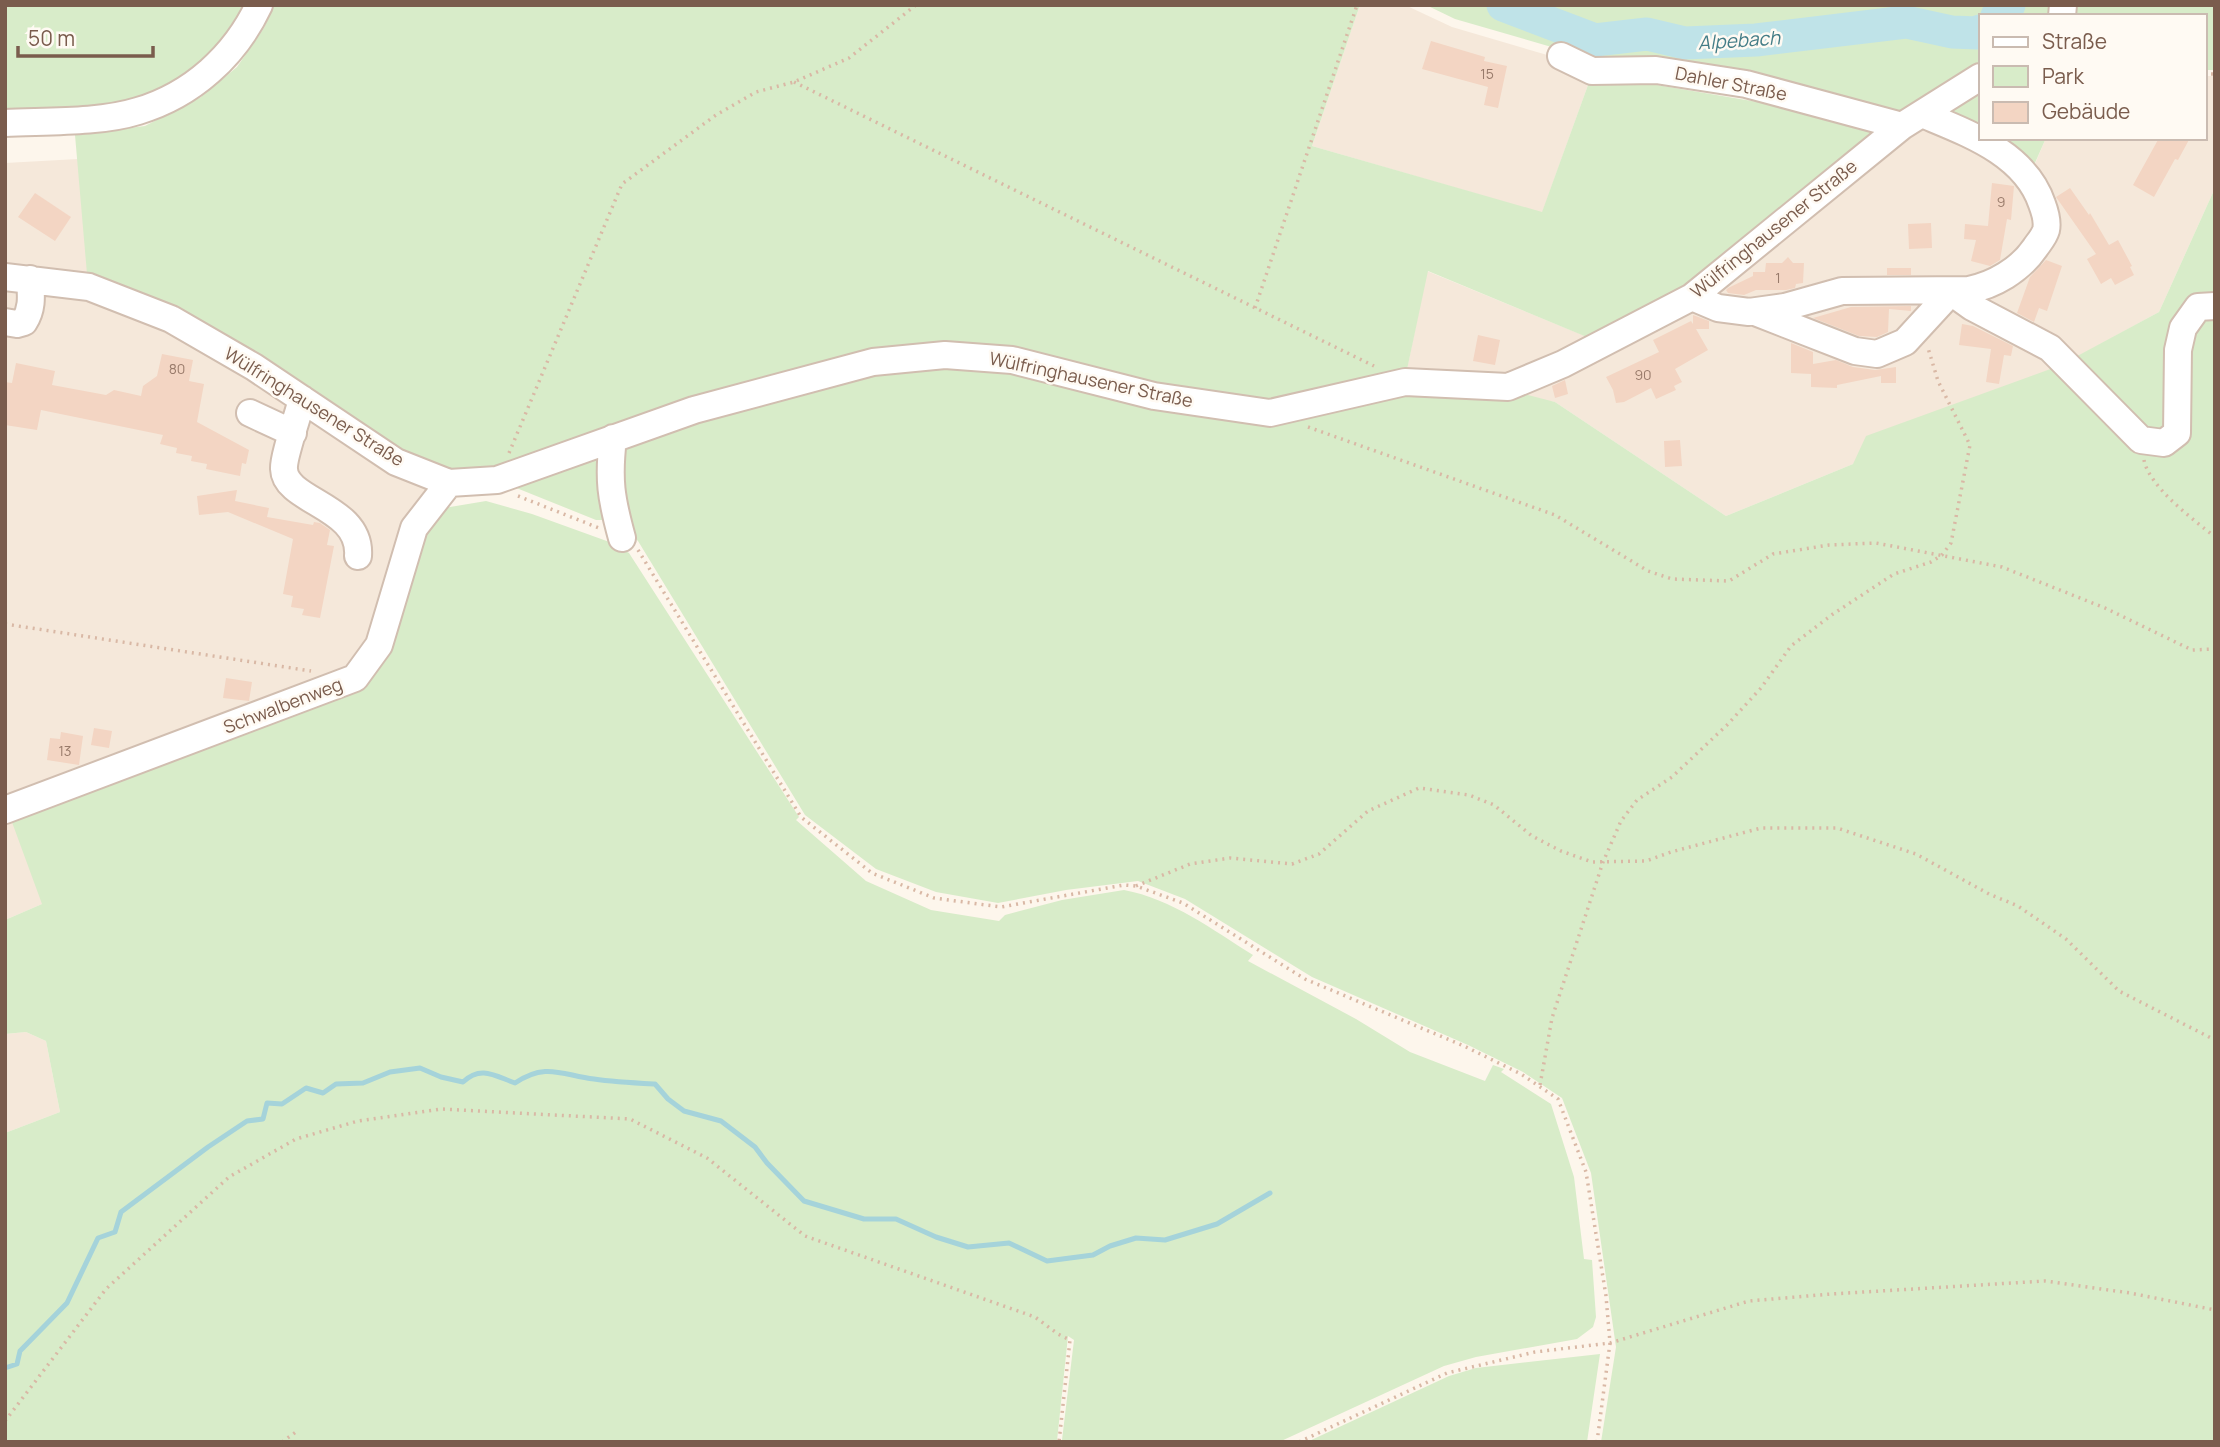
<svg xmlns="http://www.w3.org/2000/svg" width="2220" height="1447" font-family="Manrope,sans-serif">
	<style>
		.residential { fill: #f5e8da }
		.green { fill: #d8ecc9 }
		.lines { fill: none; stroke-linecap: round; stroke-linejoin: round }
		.stream { stroke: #a5d3da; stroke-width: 5 }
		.river { stroke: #bfe3e8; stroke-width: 33 }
		.building { fill: #f3d5c3 }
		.minor-casing { stroke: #d1beb0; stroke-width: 30 }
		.path { stroke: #d9b8a5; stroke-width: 3.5; stroke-dasharray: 2 5; stroke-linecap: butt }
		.minor { stroke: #fff; stroke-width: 26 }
		.labels { text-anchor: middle; stroke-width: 5; stroke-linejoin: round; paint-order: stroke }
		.number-label { font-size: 14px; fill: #987a6a }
		.street-label { font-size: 18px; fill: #7a5c4d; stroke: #fffaf3 }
		.water-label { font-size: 19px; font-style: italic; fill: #437c86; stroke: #fffaf3 }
	</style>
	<rect width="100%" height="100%" fill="#fdf6ec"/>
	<path class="residential" d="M1360,5h45l47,22 109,32 31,15 -50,139 -230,-67z
		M2204,76h11v112l-56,124 -95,52 -211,100 -127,52 -171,-114 -150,-23 22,-108 180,74 316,-228 105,63 18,-42h158z
		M78,159l11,131 82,34 257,157 5,16 -57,144 -23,32 -311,231 -37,16v-757z
		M26,1032l20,9 14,71 -55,21v-99z"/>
	<path class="green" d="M5,5h244l-33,53 -78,44 -133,13z
		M274,5h1086l-48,141 230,66 50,-138 284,48 3,12 -191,152 -94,54 -166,-69 -23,108 -145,24 -328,-57 -441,125h-40l-35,-6 -329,-191 -12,-139 70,-9 56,-29 36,-30 27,-39z
		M1426,5h630v11h-76v52l-82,51 -224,-54 -88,-8 -131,-38z
		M2072,5h143v65h-11v-54h-133z
		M1980,85v49l-40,-20z
		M1988,138h58l-15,34z
		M2215,188v116l-19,1 -34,136 -94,-80 91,-49z
		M2215,308v1134h-614l15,-95 -25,-174 -29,-75 -39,-26 -55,-27 -156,-68 -127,-78 -47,-18 -72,9 -68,13 -62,-11 -60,-23 -71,-54 -167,-274 -11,-11 -10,-86 260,-78 69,-5 323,55 136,-32 104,6 46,12 171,114 127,-52 13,-28 198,-72 101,80 19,-115z
		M605,448l-1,72h-8l-87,-35z
		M486,501l46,13 83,30 14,9 170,264 -3,3 70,61 65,29 68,11 6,-6 57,-15 62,-10c48,9 89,40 129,65l-5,6 108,58 54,33 75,29 8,-16 11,4 -3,3 50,32 23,73 10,82 8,1 4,57 -3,10 -16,12 -101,18 -32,9 -165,76h-214l-3,-2 12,-100 -6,-4 -11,105 -3,1h-1049v-309l55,-21 -14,-71 -20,-9 -21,2v-114l37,-16 -33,-90 340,-125 22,-10 13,-33 35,-115 25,-23z
		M1600,1354l-13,88h-280l142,-66 27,-8z"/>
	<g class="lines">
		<path class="stream" d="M5,1368l12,-4 3,-13 47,-48 31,-65 17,-6 6,-20 87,-65 39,-26 16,-2 4,-16 15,1 24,-16 17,5 13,-9 27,-1 27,-11 30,-4 21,9 22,5c18,-17 32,-6 52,1 31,-21 47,-8 79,-4 20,3 41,4 61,5l13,15 16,12 37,10 34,26 12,16 37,38 60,18h32l40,18 32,10 41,-4 38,18 46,-6 17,-9 26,-8 29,2 52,-16 53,-31"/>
		<path class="river" d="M1503,5l92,35 52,-6 38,9 71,-3 150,-18 46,10 26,1 2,-2
			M1997,16l12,-11"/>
	</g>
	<path class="building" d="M1431,41l54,16 -1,4 23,5 -9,42 -14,-3 4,-18 -66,-18z
		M2159,138h31l-12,22 -3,-1 -21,38 -21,-12z
		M1992,183l22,3 -3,34 -4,-1 -7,41 -10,6 -19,-5 5,-21 -12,-1 1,-15 23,2z
		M2070,188l19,27 1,-2 19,32 9,-5 14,26 -2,1 4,8 -19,10 -4,-7 -10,6 -14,-25 9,-5 -40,-57z
		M35,193l36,24 -16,24 -37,-24z
		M1931,223l1,25 -23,1 -1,-25z
		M1788,257l5,6h11l-1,20 -7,1 -1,4 -9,2h-30l-12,5 -16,-2 -2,-3 2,-2 25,-12v-4h12l1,-9h16z
		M2046,260l16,6 -15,45 -8,-3 -5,14 -17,-9 13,-36z
		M1887,268h24v7h-24z
		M1911,306v5l-22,-2 -1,23 -11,5 -18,-1 -46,-18 38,-11z
		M1693,315l16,6v8h-13l12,21 -33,19 7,13 -8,4 2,4 -20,9 -5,-11 -27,14 -8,1 -3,-13 -7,-13 53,-25 -6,-12 38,-19 2,3z
		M1962,324l11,2 40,20 -2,10 -7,-1 -5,29 -13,-2 5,-33 -32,-4z
		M1478,335l22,5 -5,25 -22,-4z
		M1791,343l22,9v12l23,-4 17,7 22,3 21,-3v16h-15v-7l-44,9v3l-26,-1v-13l-20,-1z
		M162,354l31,6 -4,21 15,3 -7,38 52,28 -3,14 -4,-1 -2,13 -34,-7 1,-5 -16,-3 1,-5 -16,-3 1,-5 -17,-4 3,-9 -122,-25 -4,20 -32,-5v-43l7,1 4,-20 39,8 -3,14 54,10 8,-5 27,6 2,-10 14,-10z
		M1565,380l3,14 -13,4 -3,-12z
		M1680,440l2,26 -17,1 -1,-26z
		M237,490l-2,11 34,7 -2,9 46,8 1,-3 6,1 10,7 -3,15 7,1 -14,72 -18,-3 2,-6 -13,-2 2,-11 -10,-2 10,-55 -65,-27 -29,3 -2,-19z
		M226,678l26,4 -3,19 -26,-3z
		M94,728l18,3 -3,17 -18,-3z
		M61,732l22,4 -4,29 -32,-5 3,-22 10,1z"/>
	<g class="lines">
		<defs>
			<path id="minor" d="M2062,16l1,-11
				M1561,56l31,15 64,-1 90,14 156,42
				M5,123c41,-2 95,0 133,-12 54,-16 97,-55 121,-106
				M5,277l84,10 82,32 83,48 142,95 53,21 48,-3 197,-70 179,-48 72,-7 67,5 142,36 116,17 135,-31 103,5 55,-23 129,-67 210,-171 78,-49
				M1951,292l21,15 78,41 91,92 23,3 13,-10 1,-83 5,-22 15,-21 17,-1
				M1692,297l26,11 31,4 36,-5 57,-16 127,-1c25,-5 51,-20 66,-42 4,-6 9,-11 11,-18 2,-8 -1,-18 -4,-26 -17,-51 -75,-71 -120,-90
				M1755,312l100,39 22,3 28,-12 46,-50
				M5,322l12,2 7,-2c9,-14 7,-27 6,-43
				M302,399c-3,14 -19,58 -18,70 1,33 78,37 74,87
				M250,413l43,20
				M613,438c-5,42 -2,60 9,100
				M5,810l350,-132 24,-33 35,-117 35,-45"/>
		</defs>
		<use href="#minor" class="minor-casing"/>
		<path class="path" d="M2204,74h11
			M794,82l580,284
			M1255,308l102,-303
			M1308,427l247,88 93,56 24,8 57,2 44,-27 56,-9 47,-2 126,24 103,41 87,42 23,-1
			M509,453l113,-269 94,-69 40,-23 38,-10 55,-24 67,-53
			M2144,460c5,27 50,60 71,77
			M518,496l81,32
			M638,550l163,267 71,56 62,25 67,9 123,-22 12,1 47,17 122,76 159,67 57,28 37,25 28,73 20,124 4,47 -13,99
			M5,624l306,47
			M1136,886l54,-22 40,-6 62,6 27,-10 49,-43 51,-23 50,7 25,10 38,31 29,15 31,11 54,-1 25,-9 90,-24h76l79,26 73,40 29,12 48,33 53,52 96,49
			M1540,1085l12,-67 51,-156 18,-41 16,-21 35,-23 55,-52 34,-37 30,-42 42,-32 61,-40 37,-12 11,-7 9,-12 19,-98 -32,-64 -10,-33
			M5,1421l101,-132 123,-112 67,-38 62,-18 83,-12 189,10 77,39 98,78 230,81 23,17 12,6 -11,102
			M282,1442l14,-10
			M1299,1442l148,-69 88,-21 75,-9 139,-42 82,-7 214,-13 85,12 85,17"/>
		<use href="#minor" class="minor"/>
	</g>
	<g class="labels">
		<g class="number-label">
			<text x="1487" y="79">15</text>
			<text x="2001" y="207">9</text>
			<text x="1778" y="283">1</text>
			<text x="177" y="374">80</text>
			<text x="1643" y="380">90</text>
			<text x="65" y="756">13</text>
		</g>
		<g class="street-label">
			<text transform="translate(1731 84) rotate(11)" y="6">Dahler Straße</text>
			<text transform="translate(1774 229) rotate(-39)" y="6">Wülfringhausener Straße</text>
			<text transform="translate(1091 380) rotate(12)" y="6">Wülfringhausener Straße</text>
			<text transform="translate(314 407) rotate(32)" y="6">Wülfringhausener Straße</text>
			<text transform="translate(283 706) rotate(-21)" y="6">Schwalbenweg</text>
		</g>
		<g class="water-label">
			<text transform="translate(1739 40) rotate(-4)" y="7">Alpebach</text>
		</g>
	</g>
	<rect width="2220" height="1447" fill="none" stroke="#7a5c4d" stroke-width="14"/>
	<rect x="1979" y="14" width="228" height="126" fill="#fffaf3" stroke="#cabbb1" stroke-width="2"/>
	<rect x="1993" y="37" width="35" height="10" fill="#ffffff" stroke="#cabbb1" stroke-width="2"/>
	<text x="2042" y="49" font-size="21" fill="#7a5c4d">Straße</text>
	<rect x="1993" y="66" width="35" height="21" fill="#d8ecc9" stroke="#cabbb1" stroke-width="2"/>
	<text x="2042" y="84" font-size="21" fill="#7a5c4d">Park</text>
	<rect x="1993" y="102" width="35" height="21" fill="#f3d5c3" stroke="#cabbb1" stroke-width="2"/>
	<text x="2042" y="119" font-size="21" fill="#7a5c4d">Gebäude</text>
	<path d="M18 46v10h135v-10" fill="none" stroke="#7a5c4d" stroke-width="3.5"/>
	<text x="28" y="46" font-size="21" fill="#7a5c4d" stroke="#fffaf3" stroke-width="5" paint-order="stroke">50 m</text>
</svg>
